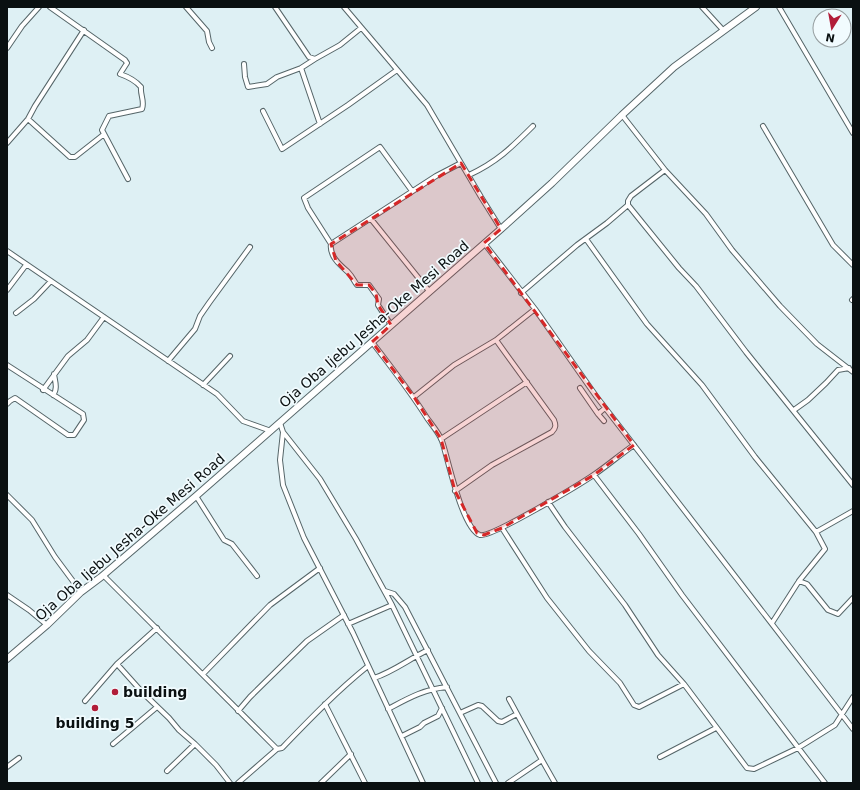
<svg xmlns="http://www.w3.org/2000/svg" width="860" height="790" font-family="'DejaVu Sans',sans-serif">
	<style>
		.lines { fill: none; stroke-linecap: round; stroke-linejoin: round }
		.minor-casing { stroke: #556568; stroke-width: 6 }
		.secondary-casing { stroke: #556568; stroke-width: 8 }
		.minor { stroke: #fff; stroke-width: 4 }
		.secondary { stroke: #fff; stroke-width: 6 }
		.marked { fill: #d62828; fill-opacity: 0.2; stroke: #d62828; stroke-width: 3; stroke-dasharray: 8 5; stroke-linejoin: round }
		.poi-dot { fill: #b11d39; stroke: #f1fbfe; stroke-width: 1.5 }
		.labels { text-anchor: middle; stroke-width: 3.5; stroke-linejoin: round; paint-order: stroke }
		.street-label { font-size: 14px; fill: #0a1011; stroke: #f1fbfe }
		.poi-label { font-size: 14px; font-weight: bold; fill: #0a1011; stroke: #f1fbfe; text-anchor: start }
	</style>
	<rect width="100%" height="100%" fill="#def0f4"/>
	<g class="lines">
		<defs>
			<path id="minor" d="M50,7l75,53 2,3 -7,11c9,3 15,6 21,13 -1,8 4,14 1,22l-33,7 -7,14 26,49
				M186,7l21,24 2,11 3,6
				M275,7l34,50 6,2 25,-14 21,-17
				M344,7l83,98 34,58
				M702,7l21,23
				M779,7l74,126
				M7,48l15,-22 17,-19
				M244,64l1,13 3,10 19,-3 10,-7 24,-9 14,-9
				M301,68l19,56
				M263,111l19,38 66,-44 49,-35
				M622,115l43,55 41,44 26,36 48,56 37,38 36,28
				M28,119l42,38h5l28,-22
				M763,126l70,119 20,20
				M7,143l21,-24 7,-13 49,-76
				M469,175c28,-13 42,-27 64,-49
				M628,205l51,63 17,18 50,66 107,133
				M371,219l58,72
				M586,239l61,85 55,61 53,72 61,75 37,-21
				M484,243l51,66 61,87 257,333
				M331,244l-23,-36 -4,-10 76,-51 32,44
				M7,251l210,143 26,27 28,10
				M7,290l19,-25
				M521,293l56,-48 30,-22 21,-18v-4l3,-5 34,-26
				M852,300l1,-1
				M16,313l18,-14 17,-18
				M391,325l-13,-20 1,-6 -10,-14h-12c-3,-4 -5,-9 -9,-13 -8,-7 -19,-16 -17,-28l105,-68 25,-13 20,34 20,32
				M372,342c19,25 38,49 55,76 5,7 12,15 15,23 6,17 20,88 38,94 11,3 102,-52 115,-61 13,-9 26,-20 39,-29
				M168,361l27,-32 5,-13 9,-13 41,-56
				M7,365l76,49 1,6 -10,15h-6l-53,-37 -5,3 -3,3
				M203,385l27,-29
				M580,388l18,26
				M43,390l25,-34 19,-16 17,-23
				M53,395c5,-6 2,-14 1,-21
				M414,397l40,-32 42,-25 39,-31
				M794,410l14,-10 18,-17 12,-13 11,-2
				M604,421l-6,-7 7,-6
				M280,423l3,9 -3,28 3,25 21,53 49,95 70,150
				M283,432l37,47 36,60 36,66 86,178
				M441,439l86,-57
				M594,475l45,59 43,61 143,188
				M455,491l37,-26 60,-33c4,-4 4,-7 2,-12l-58,-80
				M7,495l25,25 23,37 26,35
				M196,496l28,44 8,4 25,32
				M548,502l17,25 60,78 33,50 26,29
				M502,528l45,70 42,53 31,32 14,22 5,2 45,-23 63,84 7,1 44,-21 37,-23 18,-28
				M103,575l174,174
				M799,581l26,-32 -9,-17
				M385,591l9,3 11,13 91,176
				M7,595l22,15 18,15
				M772,623l27,-42 8,3 21,26 10,4 15,-16
				M348,624l44,-19
				M157,628l-40,36 26,29 26,25 10,12 16,14 21,21 14,18
				M203,674l67,-69 50,-37
				M374,678c19,-6 35,-19 54,-28
				M509,699l33,61
				M85,701l32,-37
				M325,704l40,79
				M388,709c19,-10 36,-20 59,-22
				M238,711l12,-14 57,-56 37,-26
				M460,713l18,-8 4,1 16,15 4,1 15,-8
				M402,736l18,-9 4,-4 14,-7 4,-8
				M113,744l44,-37
				M660,757l56,-29
				M7,767l12,-9
				M167,771l28,-27
				M238,783l39,-34 5,-1c28,-29 55,-57 86,-82
				M321,783l30,-29
				M508,783l34,-23 13,23"/>
			<path id="secondary" d="M7,659l40,-34 34,-33 20,-15 95,-81 305,-267 51,-46 70,-68 52,-48 82,-60"/>
		</defs>
		<use href="#minor" class="minor-casing"/>
		<use href="#secondary" class="secondary-casing"/>
		<use href="#minor" class="minor"/>
		<use href="#secondary" class="secondary"/>
	</g>
	<path class="marked" d="M461,163l40,66 -17,14 150,202 -40,30 -92,53 -18,7 -7,-2 -22,-42 -14,-52 -27,-42 -42,-55 19,-17 -13,-20 -2,-11 -7,-9h-12l-21,-24 -5,-17z"/>
	<g class="poi-dot">
		<circle cx="115" cy="692" r="4"/>
		<circle cx="95" cy="708" r="4"/>
	</g>
	<g class="labels">
		<g class="street-label">
			<text transform="translate(374 324) rotate(-41)" y="5">Oja Oba Ijebu Jesha-Oke Mesi Road</text>
			<text transform="translate(130 537) rotate(-41)" y="5">Oja Oba Ijebu Jesha-Oke Mesi Road</text>
		</g>
		<g class="poi-label">
			<text x="123" y="697">building</text>
			<text x="95" y="728" text-anchor="middle">building 5</text>
		</g>
	</g>
	<rect width="860" height="790" fill="none" stroke="#0a1011" stroke-width="16"/>
	<g transform="translate(832 28) rotate(191)"><circle r="19" fill="#f1fbfe" stroke="#959d9f"/>
	<path d="M0-3L7 15L0 10L-7 15Z" fill="#b11d39"/>
	<text y="-6" font-size="11" font-weight="bold" text-anchor="middle" fill="#0a1011">N</text>
	</g>
</svg>
